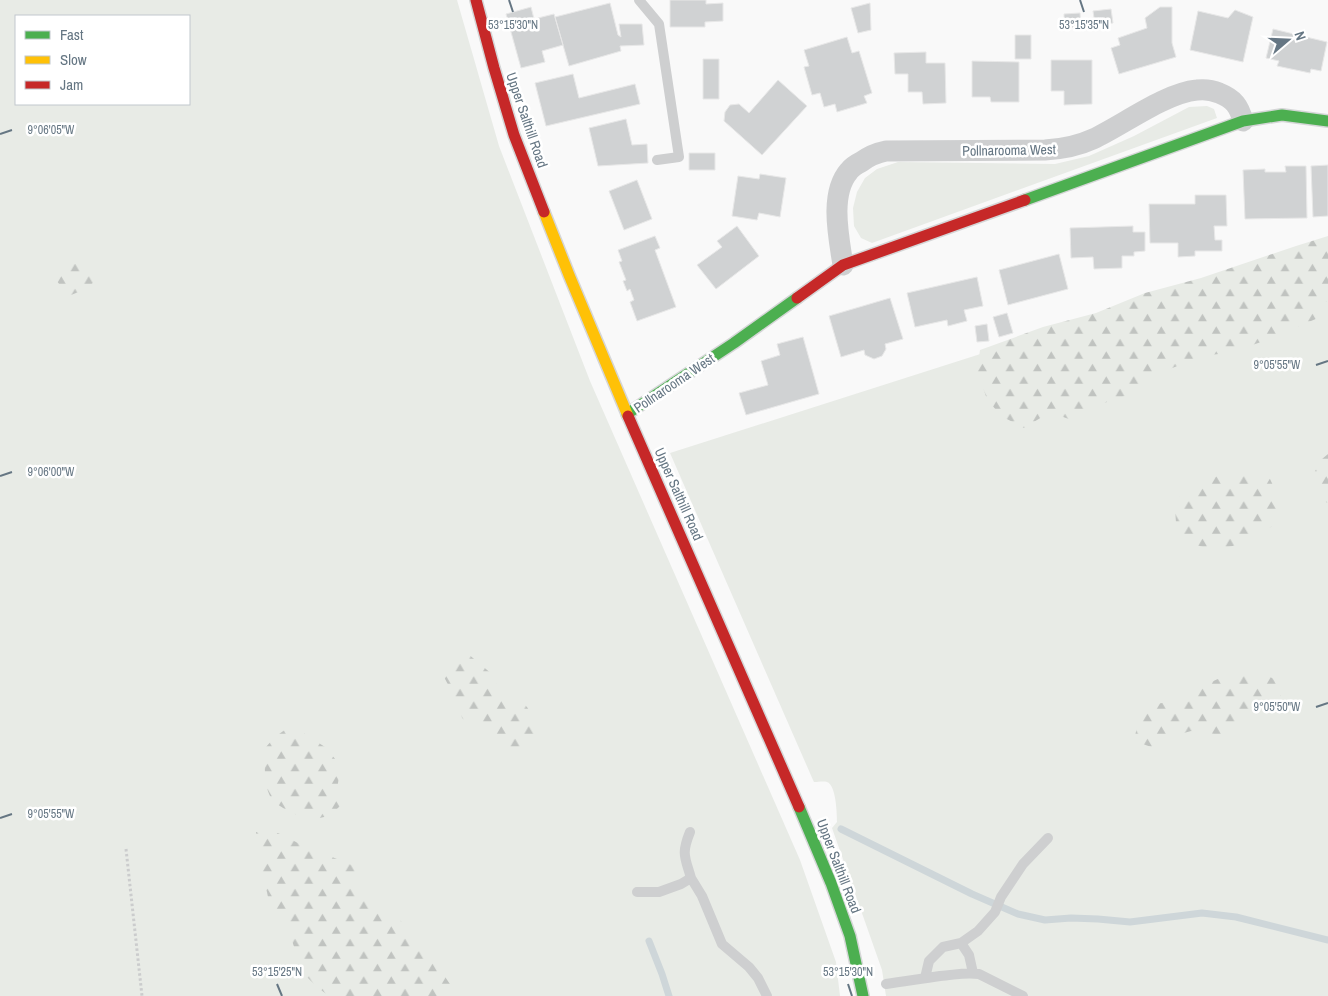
<svg xmlns="http://www.w3.org/2000/svg" width="1328" height="996" font-family="'Archivo Narrow',sans-serif">
	<style>
		.green { fill: #e8ebe6; fill-rule: evenodd }
		.forest { fill: url(#forest-firs) }
		.lines { fill: none; stroke-linecap: round; stroke-linejoin: round }
		.stream { stroke: #ced6d9; stroke-width: 7 }
		.building { fill: #d0d2d3; stroke: #e8e8e8 }
		.fast-casing { stroke: #d5d6d7; stroke-width: 14 }
		.slow-casing { stroke: #d5d6d7; stroke-width: 14 }
		.jam-casing { stroke: #d5d6d7; stroke-width: 14 }
		.path { stroke: #cbcccd; stroke-width: 3; stroke-dasharray: 2.5 2.5; stroke-linecap: butt }
		.lane { stroke: #cecfd0; stroke-width: 10 }
		.street { stroke: #cecfd0; stroke-width: 21 }
		.fast { stroke: #4caf50; stroke-width: 11 }
		.slow { stroke: #ffc107; stroke-width: 11 }
		.jam { stroke: #c62828; stroke-width: 11 }
		.ticks { fill: none; stroke: #657683; stroke-width: 2 }
		.labels { text-anchor: middle; stroke-width: 5; stroke-linejoin: round; paint-order: stroke }
		.street-label { font-size: 14px; fill: #657683; stroke: #fff }
		.ticks-label { font-size: 12px; text-anchor: middle; fill: #657683; stroke: #fff; stroke-width: 5; stroke-linejoin: round; paint-order: stroke }
	</style>
	<defs>
		<pattern id="forest-firs" width="22" height="20" patternUnits="userSpaceOnUse" patternTransform="scale(1.25)"><rect width="22" height="20" fill="#e8ebe6"/><path d="M5 1l3.5 6h-7zM16 11l3.5 6h-7z" fill="#c0c3c0"/></pattern>
	</defs>
	<rect width="100%" height="100%" fill="#f9f9f9"/>
	<path class="green" d="M0,0h457l42,146 91,235 210,479 36,102 4,34h-840zM16,16h173v88h-173z
		M1207,106l7,3 3,9 -345,125 -11,-5 -7,-12 -1,-18 4,-16 8,-14 12,-9 21,-7 157,2 34,-8 45,-20 55,-29z
		M1328,243v753h-442l-4,-26 -50,-142 5,-6c0,-9 -1,-37 -10,-40 -3,-1 -9,0 -13,0l-1,-2 -143,-327z"/>
	<path class="forest" d="M1328,236v65l-11,3 1,14 -54,23 -35,12 -30,3 -19,9 -31,12 -18,17 -39,13 -18,14 -24,-9 -26,16 -23,-12 -14,-17 -10,-28 3,-21 63,-23 53,-14 49,-20 56,-15 95,-32z
		M70,263l11,2 13,5 -1,13 -12,8 -10,4 -8,-6 -7,-9 5,-11z
		M1328,454v49l-7,-3 -11,-20 12,-21z
		M1231,473l24,2 15,4 10,21v19c-21,20 -48,33 -77,28 -9,-2 -18,-7 -26,-11l-2,-27 8,-21 27,-10z
		M467,653l26,22 13,32 12,-9 9,9 13,22 -1,7 -9,11 -13,5 -8,-5 -8,-9 -15,-13h-15l-9,-7 -2,-11 -16,-30 9,-12z
		M1262,673l12,6 7,17c-17,14 -35,25 -51,40l-39,-5 -21,6 -16,11 -14,-5 -5,-7c2,-12 9,-26 21,-32 5,-2 26,-1 32,-2l15,-16 21,-10z
		M286,729l16,3 23,15 11,13 3,17 -2,12 3,17c-4,4 -10,9 -16,11 -14,4 -33,-3 -44,-11 -3,-2 -8,-5 -9,-8 -8,-14 -6,-35 -6,-50l10,-11z
		M256,832l22,1 20,10 56,23 3,19 8,10 36,26 21,28 15,16 17,25 -6,6h-119l-12,-9 -13,-13 -20,-55 -13,-6 -4,-21 -5,-12z"/>
	<g class="lines">
		<path class="stream" d="M841,829l131,65 46,20 27,6 26,-2 27,1 32,3 72,-9 34,4 92,23
			M649,941l13,33 7,22"/>
	</g>
	<path class="building" d="M670,0h36v4l17,-1v18l-18,1v5h-35z
		M610,3l8,32 3,2 -2,-13h23l2,21 -24,1 1,5 -52,15 -14,-49z
		M870,3l1,27 -13,3 -7,-25z
		M531,7l3,12 20,-5 9,31 -21,6 3,11 -24,6 -15,-54z
		M1160,7h12v36l4,14 -57,17 -8,-26 9,-3 -2,-7 29,-10 -2,-10z
		M1111,9l2,14 -18,2 -2,-14z
		M1235,10l18,7 -10,45 -53,-12 8,-39 30,7z
		M1080,13l1,14 -17,1v-14z
		M1273,29l54,13 -6,29 -10,-2 -1,4 -33,-7 2,-5 -13,-3z
		M1015,35h16v24h-16z
		M847,37l5,16 7,-2 13,42 -8,3 3,7 -30,9 -2,-8 -11,3 -4,-14 -8,2 -8,-28 5,-1 -5,-16z
		M926,52v11h19l1,40 -23,1 -1,-12h-14v-18h-13l-1,-21z
		M703,59h16v40h-16z
		M1051,60h41v44l-28,1v-14h-13z
		M972,61l47,1v40h-28l-1,-5h-18z
		M573,74l6,24 56,-14 5,20 -94,22 -11,-43z
		M778,80l29,26 -45,49 -38,-34 1,-9 5,-7 9,-1 10,9z
		M626,119l6,26 15,-1 1,19 -50,3 -9,-38z
		M689,153h26v17h-26z
		M1328,165v51l-15,1 -2,-51z
		M1285,166h21l1,52 -62,1 -2,-49 22,-1v3h21z
		M760,174l26,4 -6,39 -21,-4 -2,7 -25,-4 6,-40 21,3z
		M637,180l15,39 -28,11 -15,-39z
		M1195,195h31l1,31h-13l1,14h7v11h-27v5l-17,1v-14h-28l-1,-39h46z
		M737,226l22,30 -43,33 -19,-24 25,-18 -5,-6z
		M1133,226v6h12v19l-11,1v4h-12v12l-28,1 -1,-12 -22,1 -1,-30z
		M655,236l5,12 -5,2 21,57 -39,14 -7,-19 4,-2 -4,-11 -3,2 -4,-10 3,-1 -7,-18 3,-1 -4,-11z
		M1059,254l9,35 -60,16 -9,-35z
		M977,277l6,29 -19,4 3,11 -19,5 -1,-6 -32,7 -8,-34z
		M890,298l13,41 -18,5 1,5 -4,7 -8,3 -9,-4 -1,-5 -23,7 -12,-41z
		M1007,313l6,20 -14,4 -6,-20z
		M987,324l2,17 -12,1 -2,-16z
		M803,337l16,57 -73,21 -7,-22 29,-8 -7,-24 19,-6 -3,-11z"/>
	<g class="lines">
		<defs>
			<path id="fast" d="M1025,200l218,-79 39,-6 46,6
				M627,414l107,-71 63,-45
				M799,807l32,76 19,53 13,60"/>
			<path id="slow" d="M544,212l25,63 59,141"/>
			<path id="jam" d="M476,0l18,68 20,67 30,77
				M797,298l46,-33 182,-65
				M628,416l171,391"/>
		</defs>
		<use href="#fast" class="fast-casing"/>
		<use href="#slow" class="slow-casing"/>
		<use href="#jam" class="jam-casing"/>
		<path class="path" d="M126,849l16,147"/>
		<path class="lane" d="M639,0l20,24 20,133 -22,3
			M690,832c-9,22 -5,25 1,46
			M637,892h22l22,-8 10,-6 11,18 20,48 27,23 9,11 9,18
			M961,943l8,12 4,18
			M925,978l4,-17 14,-14 18,-4 17,-12 17,-19 6,-15 22,-33 25,-26
			M886,984c18,-3 36,-5 54,-8 15,-1 24,-4 39,-2l44,22"/>
		<path class="street" d="M843,265c-4,-27 -14,-71 6,-94 3,-4 8,-7 12,-9 8,-6 15,-9 25,-11l159,-1c17,-1 33,-4 48,-11 30,-14 72,-46 104,-49 8,-1 15,0 22,3 15,6 20,13 24,28"/>
		<use href="#fast" class="fast"/>
		<use href="#slow" class="slow"/>
		<use href="#jam" class="jam"/>
	</g>
	<path class="ticks" d="M509,0l4,12M1080,0l4,12M0,134l12,-4M1316,365l12,-4M0,476l12,-4M1316,707l12,-4M0,818l12,-4M277,984l5,12M848,984l4,12"/>
	<g class="labels">
		<g class="street-label">
			<text transform="translate(527 120) rotate(71)" y="5">Upper Salthill Road</text>
			<text transform="translate(1009 150) rotate(-1)" y="5">Pollnarooma West</text>
			<text transform="translate(674 383) rotate(-34)" y="5">Pollnarooma West</text>
			<text transform="translate(679 494) rotate(66)" y="5">Upper Salthill Road</text>
			<text transform="translate(839 866) rotate(69)" y="5">Upper Salthill Road</text>
		</g>
	</g>
	<g class="ticks-label">
		<text x="1084" y="29">53°15'35"N</text>
		<text x="513" y="29">53°15'30"N</text>
		<text x="51" y="134">9°06'05"W</text>
		<text x="1277" y="369">9°05'55"W</text>
		<text x="51" y="476">9°06'00"W</text>
		<text x="1277" y="711">9°05'50"W</text>
		<text x="51" y="818">9°05'55"W</text>
		<text x="277" y="976">53°15'25"N</text>
		<text x="848" y="976">53°15'30"N</text>
	</g>
	<rect x="15" y="15" width="175" height="90" fill="#ffffff" stroke="#c1c8cd"/>
	<rect x="25" y="31" width="25" height="8" fill="#4caf50" stroke="#c1c8cd"/>
	<text x="60" y="40" font-size="15" fill="#657683">Fast</text>
	<rect x="25" y="56" width="25" height="8" fill="#ffc107" stroke="#c1c8cd"/>
	<text x="60" y="65" font-size="15" fill="#657683">Slow</text>
	<rect x="25" y="81" width="25" height="8" fill="#c62828" stroke="#c1c8cd"/>
	<text x="60" y="90" font-size="15" fill="#657683">Jam</text>
	<g transform="translate(1288 40) rotate(71)" stroke="#ffffff" stroke-width="4" paint-order="stroke">
	<path d="M0-4L9 19L0 12L-9 19Z" fill="#657683"/>
	<text y="-8" font-size="14" font-weight="bold" text-anchor="middle" fill="#657683">N</text>
	</g>
</svg>
